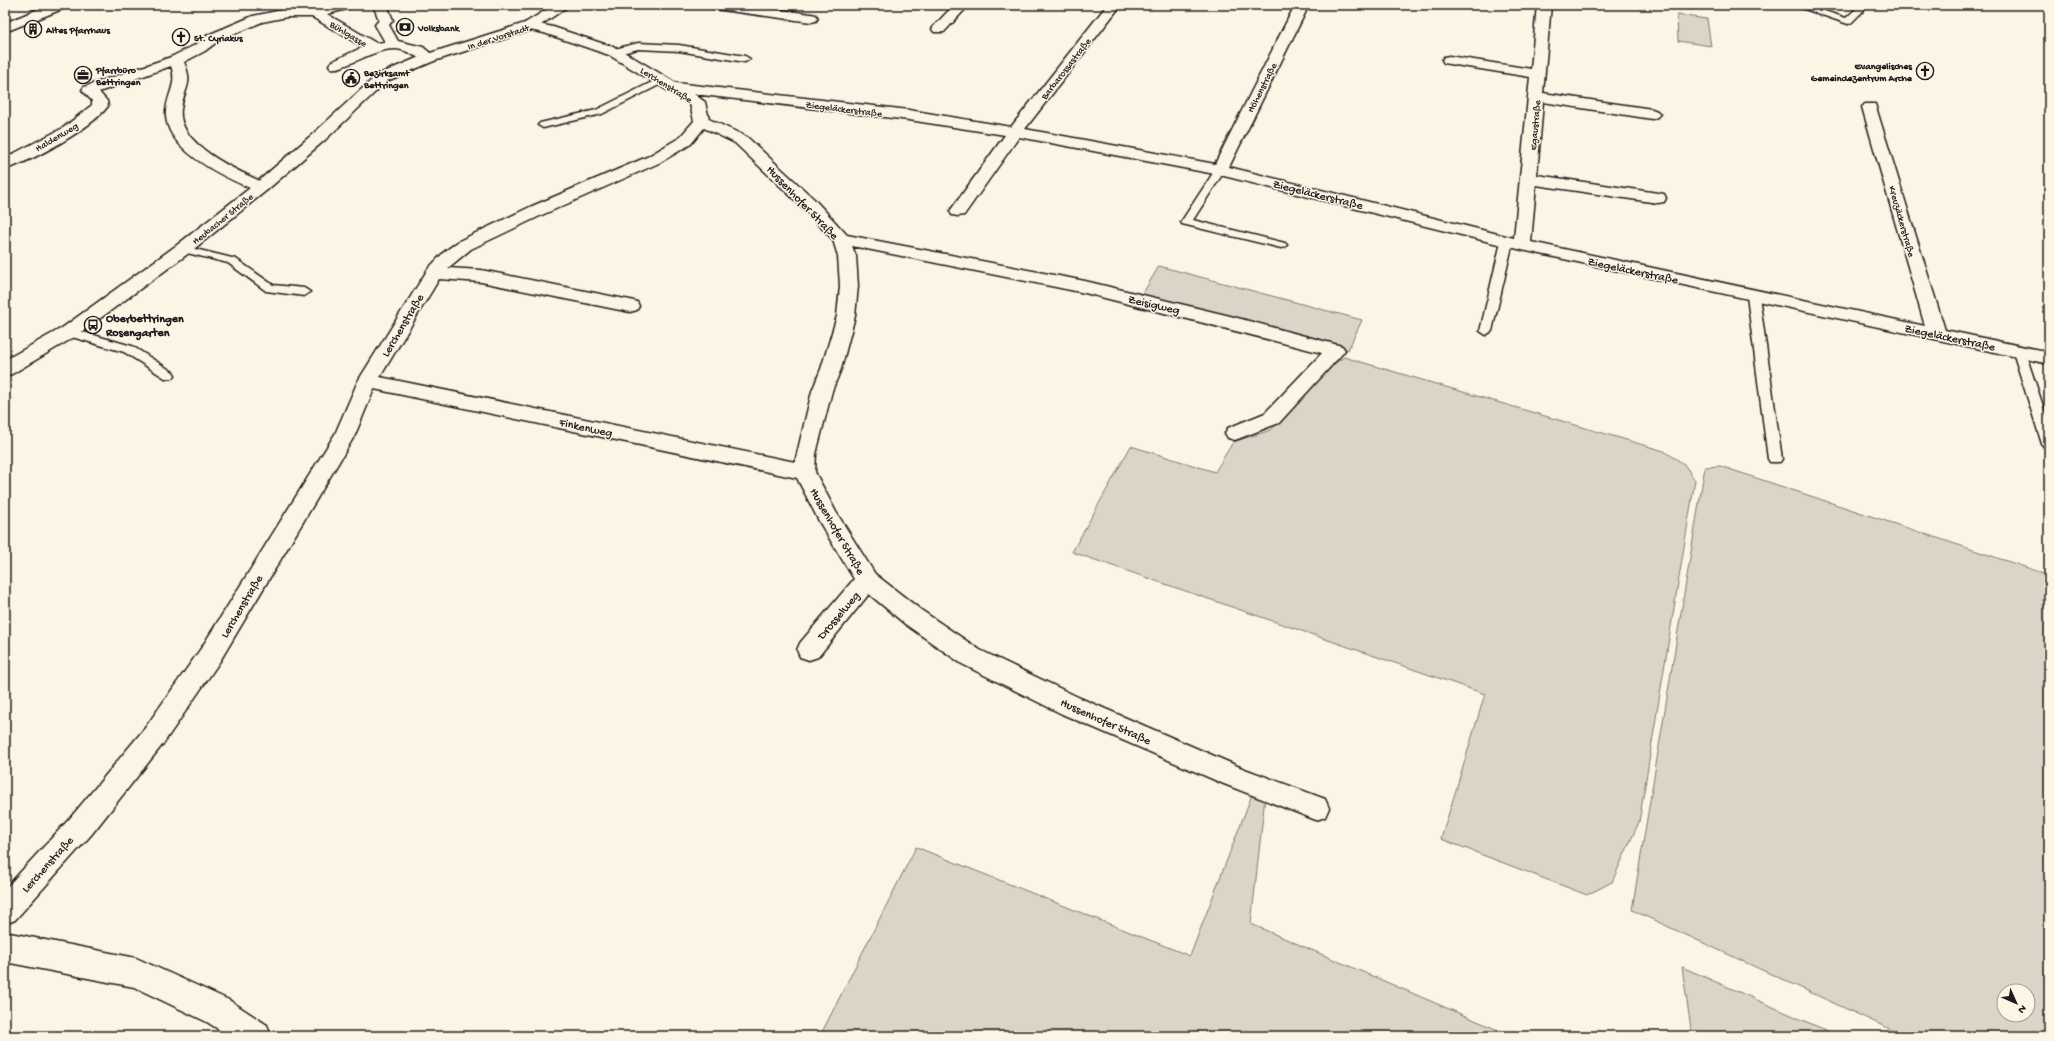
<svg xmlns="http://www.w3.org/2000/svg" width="2054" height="1041" font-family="'Gochi Hand',sans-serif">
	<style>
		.green { fill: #dbd5c8; stroke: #7c7872; fill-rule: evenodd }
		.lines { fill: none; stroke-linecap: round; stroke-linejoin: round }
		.lane-casing { stroke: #1c1c1c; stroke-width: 3 }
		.street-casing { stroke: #1c1c1c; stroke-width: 3 }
		.secondary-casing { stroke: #1c1c1c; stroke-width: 3 }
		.lane { fill: #fcf5e5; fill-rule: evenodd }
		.street { fill: #fcf5e5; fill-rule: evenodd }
		.secondary { fill: #fcf5e5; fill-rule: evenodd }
		.labels { text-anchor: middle; stroke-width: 3; stroke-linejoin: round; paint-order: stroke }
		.far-poi-label { font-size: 10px; font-weight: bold; fill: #1c1c1c; stroke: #fcf5e5; text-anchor: start }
		.far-street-label { font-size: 10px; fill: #1c1c1c; stroke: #fcf5e5 }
		.street-label { font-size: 12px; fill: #1c1c1c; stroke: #fcf5e5 }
		.poi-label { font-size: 12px; font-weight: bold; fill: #1c1c1c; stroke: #fcf5e5; text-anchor: start }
	</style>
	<rect width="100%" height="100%" fill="#fcf5e5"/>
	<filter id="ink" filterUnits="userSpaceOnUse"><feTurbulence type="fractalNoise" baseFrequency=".025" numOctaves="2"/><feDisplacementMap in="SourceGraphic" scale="8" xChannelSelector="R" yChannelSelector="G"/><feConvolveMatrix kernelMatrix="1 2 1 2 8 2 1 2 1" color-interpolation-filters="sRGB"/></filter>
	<g filter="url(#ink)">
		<path class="green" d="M1677,15l30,4 4,27 -33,-5z
			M1159,266l203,54 -14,30 -208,-52z
			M1344,357l320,94 20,13 11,16 -56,342 -27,60 -25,13 -146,-56 44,-145 -413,-142 59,-106 84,26 18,-30 38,-12 58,-63z
			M1720,466l329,109v461h-144l-273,-126 73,-443zM2004,991h24v24h-24z
			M1253,792l12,5 -14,127 261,112h-692l96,-189 274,109z
			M1682,967l157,69h-147z"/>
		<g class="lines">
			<defs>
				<path id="lane" d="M1793,5h13l40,13 14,-13h9l-18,18 -3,1z
					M638,43l41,2 66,11 5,3 -5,3 -66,-11 -41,-2 -24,6 -5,-3 2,-2z
					M662,77l5,3 -2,2 -63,32 -59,14 -5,-3 2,-2 56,-13z
					M1220,167l5,3 -32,50 92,23 2,2 -2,2 -4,1 -99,-24 -1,-2 34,-52z
					M1507,239l6,3 -21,89 -6,4 -6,-4 21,-89z
					M183,246l53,13 37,26 31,3 6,4 -6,4 -38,-5 -38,-28 -49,-12 -2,-2z
					M1753,292l6,4 23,163 -2,3h-10l-2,-3 -21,-163z
					M69,328l63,18 41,26 2,3 -2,3h-8l-41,-26 -59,-17 -2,-3z
					M2019,348l6,4 24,72v25l-5,-2 -2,-3 -29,-92z"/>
				<path id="street" d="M48,5h19l-2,3 -60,24v-9z
					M330,5h23l-2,3 -24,6 49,29 9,-1 -10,-17 4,-5 -6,-15h14l6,15 -4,5 9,16 25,6 13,11 -2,3c-12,3 -23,-11 -38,-12 -23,-1 -52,22 -65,19l-2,-3 2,-3 32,-15 -51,-30h-25l-25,5 -44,19 -13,10 -21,11c10,24 0,25 -3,47 -5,36 59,63 86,75l2,3 -2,3 -6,2 -6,-2c-29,-12 -92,-40 -89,-79 1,-17 12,-27 5,-45l-72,26 8,9 1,5c-16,22 -77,56 -103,63v-11l58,-30 29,-23v-4l-10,-11 2,-3 87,-30 24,-12 13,-10 45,-19 34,-7h28z
					M707,5h37l67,9 5,1 2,3 -2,3 -5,1 -97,-13z
					M954,5h15l-25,27h-10l-2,-3 2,-3z
					M1107,5h14l-96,124 190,35 80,-159h14l-80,162 285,71 16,-161 -81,-13 -5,-1 -2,-3 2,-3 5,-1 82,13 6,-64h14l-8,88 109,16 5,2 3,3 -3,3 -5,2 -109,-17 -6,73 121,18 6,1 2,4 -2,4 -6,1 -122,-18 -5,57 394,84 -63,-219 3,-3h10l70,226 104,22v12l-527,-114 -302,-75 -201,-38 -55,78 -6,1 -6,-1 -2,-4 55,-76 -96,-15 -215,-26 11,8 4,17 38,18 67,62 33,36 238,46 145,35 112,30 3,4 -3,4 -63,69 -44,17 -7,-2 -3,-5 3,-5 37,-15 57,-60 -237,-60 -233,-47 4,10 2,30 -3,30 -14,53 -9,22 -16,63 -1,18 21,40 39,62 46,36 59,40 100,48 162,70 83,31 4,9 -4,9 -9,3 -92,-36 -162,-70 -100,-50 -57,-40 -36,-30 -51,63 -9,3 -9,-3 -3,-7 3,-7 54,-64 -34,-56 -23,-45 -423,-89 -19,46 -135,226 -57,83 -72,91 -76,85 -10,4v-35l66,-72 74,-89 57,-81 133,-213 23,-53 70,-112 16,-17 15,-11 71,-34 117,-50 32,-19 15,-17 -4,-17 -81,-49 -65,-22 -19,-4 -2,-3 2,-3 5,-1 23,5 66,22 57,34 233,27 102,17zM704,128l31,15 67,64 31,33 5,16 2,30 -3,30 -16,53 -9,22 -17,71 -415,-85 59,-98 42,3 149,30 7,-2 2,-4 -2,-4 -7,-2 -149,-30 -33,-2 23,-19 71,-34 117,-52 32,-19z
					M5,932l131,26 93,42 38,25 4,11h-42l-22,-14 -73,-35 -129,-25z"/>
				<path id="secondary" d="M554,5h16l-35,24 -101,32 -47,20 -61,58 -59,51 -78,63 -113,83 -64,38 -7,2v-16l57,-32 115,-83 78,-61 59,-51 63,-58 47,-20 101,-32z"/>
			</defs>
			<use href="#lane" class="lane-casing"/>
			<use href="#street" class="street-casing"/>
			<use href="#secondary" class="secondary-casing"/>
			<use href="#lane" class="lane"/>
			<use href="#street" class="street"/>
			<use href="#secondary" class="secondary"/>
		</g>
	</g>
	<defs>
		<symbol id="bank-ring" viewBox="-11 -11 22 22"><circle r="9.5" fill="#fcf5e5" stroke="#1c1c1c" stroke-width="1.5"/><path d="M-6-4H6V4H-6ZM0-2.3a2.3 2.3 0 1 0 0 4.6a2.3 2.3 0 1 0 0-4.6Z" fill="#1c1c1c"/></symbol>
		<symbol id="building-ring" viewBox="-11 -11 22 22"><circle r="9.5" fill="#fcf5e5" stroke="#1c1c1c" stroke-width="1.5"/><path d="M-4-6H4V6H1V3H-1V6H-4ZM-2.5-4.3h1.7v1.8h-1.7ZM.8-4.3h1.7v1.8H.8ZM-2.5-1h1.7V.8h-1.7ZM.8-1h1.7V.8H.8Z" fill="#1c1c1c"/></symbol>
		<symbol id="church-ring" viewBox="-11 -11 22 22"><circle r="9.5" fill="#fcf5e5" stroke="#1c1c1c" stroke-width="1.5"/><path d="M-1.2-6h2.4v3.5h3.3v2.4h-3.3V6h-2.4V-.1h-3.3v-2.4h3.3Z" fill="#1c1c1c"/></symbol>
		<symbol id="office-ring" viewBox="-11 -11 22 22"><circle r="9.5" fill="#fcf5e5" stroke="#1c1c1c" stroke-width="1.5"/><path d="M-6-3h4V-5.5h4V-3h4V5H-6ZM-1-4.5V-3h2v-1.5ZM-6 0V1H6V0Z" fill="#1c1c1c"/></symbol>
		<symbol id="civic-ring" viewBox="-11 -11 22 22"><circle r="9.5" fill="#fcf5e5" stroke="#1c1c1c" stroke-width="1.5"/><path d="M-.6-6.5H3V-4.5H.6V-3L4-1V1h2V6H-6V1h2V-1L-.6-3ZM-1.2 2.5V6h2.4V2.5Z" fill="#1c1c1c"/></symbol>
		<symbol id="bus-ring" viewBox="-11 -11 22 22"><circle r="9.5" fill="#fcf5e5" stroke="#1c1c1c" stroke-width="1.5"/><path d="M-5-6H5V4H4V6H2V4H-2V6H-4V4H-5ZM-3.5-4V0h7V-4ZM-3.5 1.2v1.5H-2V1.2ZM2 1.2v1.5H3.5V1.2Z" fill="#1c1c1c"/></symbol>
	</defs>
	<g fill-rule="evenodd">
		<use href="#bank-ring" x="395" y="17" width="20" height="20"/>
		<use href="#building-ring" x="23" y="19" width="20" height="20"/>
		<use href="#church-ring" x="171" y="27" width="20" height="20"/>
		<use href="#church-ring" x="1915" y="61" width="20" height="20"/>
		<use href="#office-ring" x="73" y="65" width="20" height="20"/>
		<use href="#civic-ring" x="341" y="68" width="20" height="20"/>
		<use href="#bus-ring" x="83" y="315" width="20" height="20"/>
	</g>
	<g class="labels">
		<g class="far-poi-label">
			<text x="418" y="31">Volksbank</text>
			<text x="46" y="33">Altes Pfarrhaus</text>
			<text x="194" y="41">St. Cyriakus</text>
			<text x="1912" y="69" text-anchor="end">Evangelisches<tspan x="1912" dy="12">Gemeindezentrum Arche</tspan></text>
			<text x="96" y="73">Pfarrbüro<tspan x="96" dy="12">Bettringen</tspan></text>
			<text x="364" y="76">Bezirksamt<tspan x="364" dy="12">Bettringen</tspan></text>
		</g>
		<g class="far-street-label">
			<text transform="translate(349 33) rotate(31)" y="4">Bühlgasse</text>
			<text transform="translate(498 36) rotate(-18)" y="4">In der Vorstadt</text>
			<text transform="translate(1065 68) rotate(-52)" y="4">Barbarossastraße</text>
			<text transform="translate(667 84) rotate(32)" y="4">Lerchenstraße</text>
			<text transform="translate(1261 87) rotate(-63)" y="4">Höhenstraße</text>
			<text transform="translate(844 108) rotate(7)" y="4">Ziegeläckerstraße</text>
			<text transform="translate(1534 125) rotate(-85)" y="4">Egaustraße</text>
			<text transform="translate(56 136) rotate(-31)" y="4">Haldenweg</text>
			<text transform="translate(222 218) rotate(-39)" y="4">Heubacher Straße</text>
			<text transform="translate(1903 221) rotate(74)" y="4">Kreuzäckerstraße</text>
		</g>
		<g class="street-label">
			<text transform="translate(1318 194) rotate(14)" y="4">Ziegeläckerstraße</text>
			<text transform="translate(803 202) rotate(46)" y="4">Hussenhofer Straße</text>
			<text transform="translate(1633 270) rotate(12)" y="4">Ziegeläckerstraße</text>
			<text transform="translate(1154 304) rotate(13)" y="4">Zeisigweg</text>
			<text transform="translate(402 325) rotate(-59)" y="4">Lerchenstraße</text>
			<text transform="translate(1950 337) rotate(12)" y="4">Ziegeläckerstraße</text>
			<text transform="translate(586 427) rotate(12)" y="4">Finkenweg</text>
			<text transform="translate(838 531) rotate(60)" y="4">Hussenhofer Straße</text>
			<text transform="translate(241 606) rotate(-59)" y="4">Lerchenstraße</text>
			<text transform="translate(838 615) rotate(-50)" y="4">Drosselweg</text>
			<text transform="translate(1106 721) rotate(24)" y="4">Hussenhofer Straße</text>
			<text transform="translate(47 864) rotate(-48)" y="4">Lerchenstraße</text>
		</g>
		<g class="poi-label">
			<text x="106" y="322">Oberbettringen<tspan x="106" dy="14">Rosengarten</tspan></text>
		</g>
	</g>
	<rect width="2054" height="1041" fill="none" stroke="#fcf5e5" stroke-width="20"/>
	<rect x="10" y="10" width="2034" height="1021" fill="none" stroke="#1c1c1c" stroke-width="1.5" filter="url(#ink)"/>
	<g transform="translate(2016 1003) rotate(135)"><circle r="19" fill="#fcf5e5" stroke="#a29e95"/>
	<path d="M0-3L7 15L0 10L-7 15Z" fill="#1c1c1c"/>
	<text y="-6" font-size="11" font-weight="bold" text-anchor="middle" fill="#1c1c1c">N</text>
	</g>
</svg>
